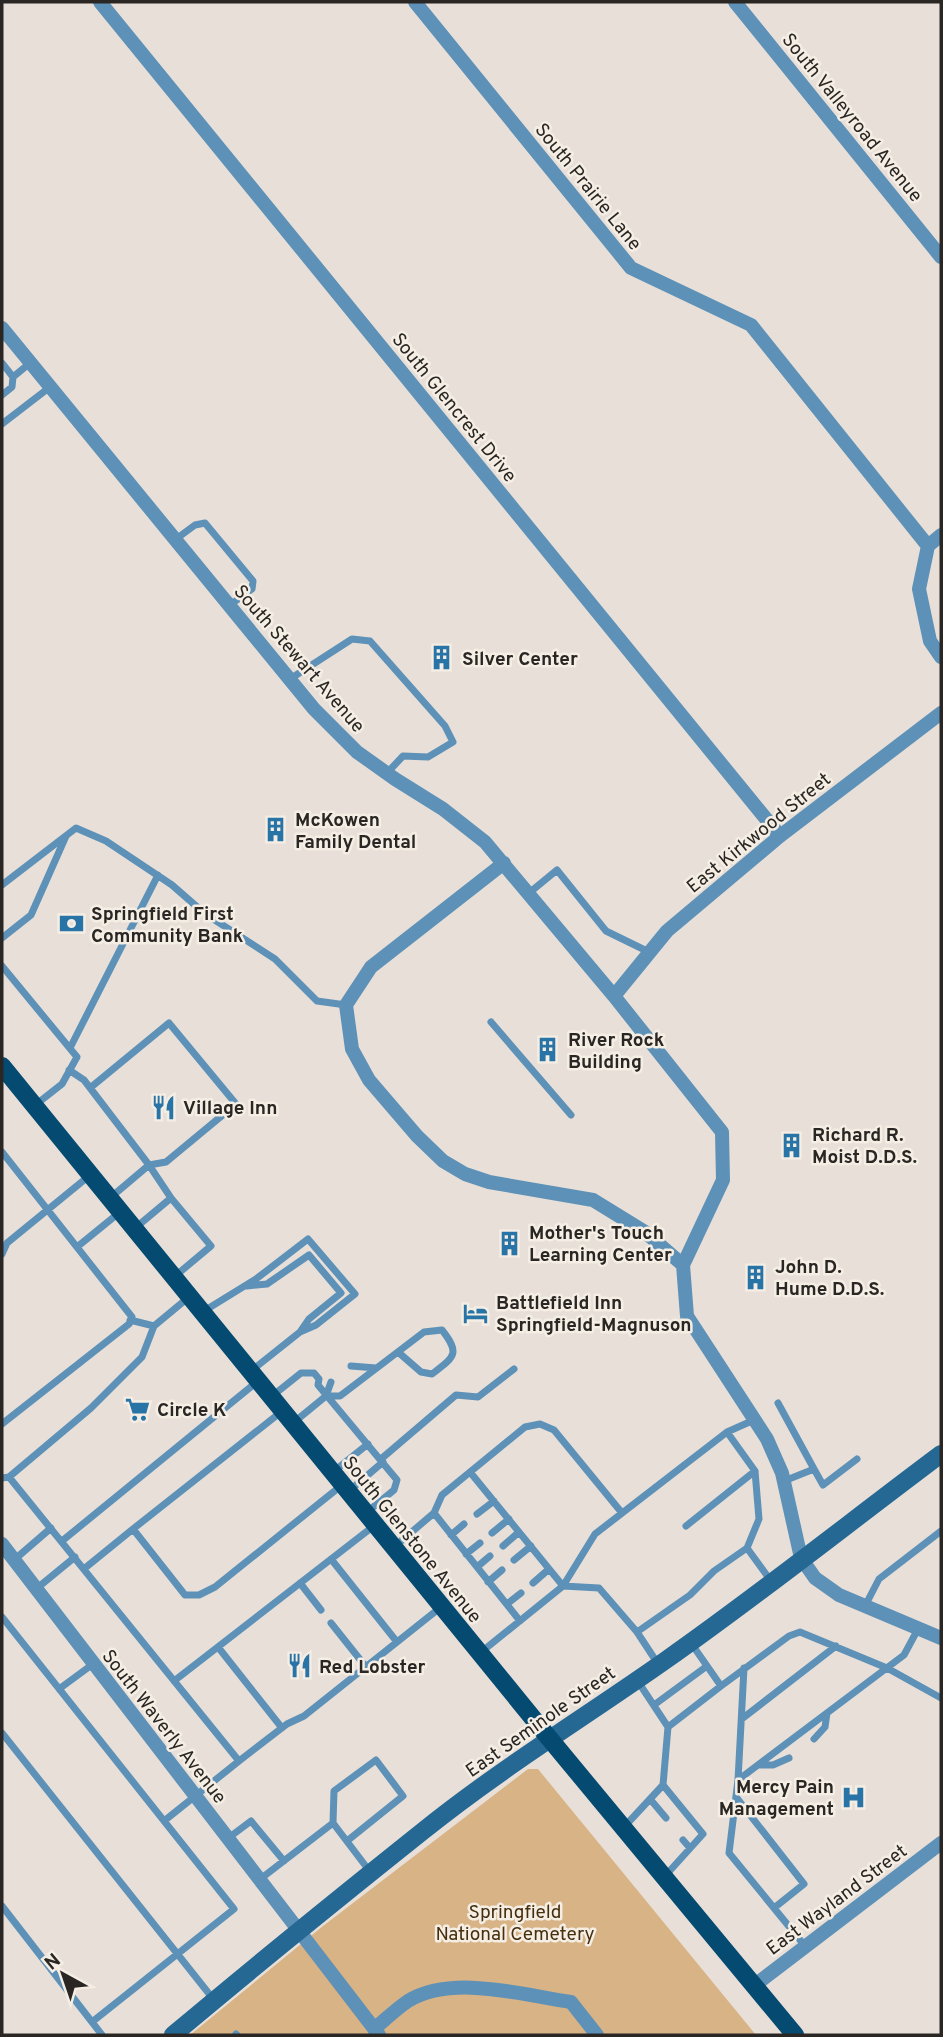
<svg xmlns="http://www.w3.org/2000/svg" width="943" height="2037" font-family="Overpass,sans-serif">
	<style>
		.green { fill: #d8b386 }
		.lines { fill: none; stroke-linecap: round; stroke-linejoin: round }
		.lane { stroke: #5e91b7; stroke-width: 7 }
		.street { stroke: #5e91b7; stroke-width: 14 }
		.secondary { stroke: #266894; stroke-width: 18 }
		.primary { stroke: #054a71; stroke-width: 18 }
		.labels { text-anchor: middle; stroke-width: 5; stroke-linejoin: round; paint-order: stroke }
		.street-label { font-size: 19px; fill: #292623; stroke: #f5eee5 }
		.poi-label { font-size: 19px; font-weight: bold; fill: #292623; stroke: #f5eee5; text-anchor: start }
		.park-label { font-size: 19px; fill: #472f0e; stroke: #f5eee5 }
	</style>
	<rect width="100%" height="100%" fill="#e8e0d8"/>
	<path class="green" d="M528,1769h10l218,266h-566l133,-109z"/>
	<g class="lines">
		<path class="lane" d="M2,363l11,14
			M2,395l10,-8 1,-10 17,-14
			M2,424l48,-37
			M176,539l19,-14 10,-2 48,58 -1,8 -22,16
			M290,679l62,-40 18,2 75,85 8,16 -25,15 -25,-1 -16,17
			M2,885l74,-57 30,13 66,44 32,28 71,46 42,42 29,4
			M529,893l28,-23 49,61 43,21
			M2,938l29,-23 35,-79
			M2,966l75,91 -15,27 -28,22
			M491,1022l80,93
			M70,1048l88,-173
			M69,1070l15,10 65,85 -39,33
			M90,1088l79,-65 67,81 -70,58 -17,3 22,33
			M2,1152l130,165 -3,7 -127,100
			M134,1229l37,-31 40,48 -37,31
			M77,1247l43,-35
			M2,1254l5,-11 82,-67
			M247,1286l20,-2 42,-29 32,38 -32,26 -9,13
			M204,1311l52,-32 52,-40 47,55 -39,31 -16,7 -49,39
			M130,1320l24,6 35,-29
			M351,1366l25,2
			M326,1396l5,-14
			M271,1397l30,-24h13l5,6 -1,6 79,95 -3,10 -28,23
			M778,1403l36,66 -30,12
			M281,1412l-148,117 52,66h14l16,-8 127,-102
			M293,1423l33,-27h14l84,-64 18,-2c19,24 12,27 -10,44l-11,-2 -23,-20
			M381,1459l75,-64 22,2 36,-28
			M814,1469l9,16 34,-26
			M333,1472l35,-28
			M470,1472l93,114 32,-52 132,-102 27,-12
			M9,1477l82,-69 51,-51 12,-31
			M2,1478l7,-1 230,284 -75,60
			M349,1491l34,-29
			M434,1513l8,-18 83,-68 15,-3 14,6 68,83
			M477,1514l17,-13
			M686,1526l69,-55
			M492,1533l17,-14
			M451,1535l13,-11
			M62,1541l196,-160
			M503,1546l16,-14
			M394,1547l40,-34 86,108
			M747,1548l24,33
			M466,1554l14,-11
			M331,1559l66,83
			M14,1560l37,-32
			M514,1560l17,-14
			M477,1567l13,-11
			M85,1568l48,-39
			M488,1582l14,-12
			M300,1583l21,27
			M533,1583l16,-14
			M36,1589l39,-32
			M507,1604l14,-11
			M865,1606l14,-27 62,-48
			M2,1617l232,292 -142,113
			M331,1623l35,44
			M637,1632l53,-37 24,-24 33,-23 12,-29 -4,-48 -28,-39
			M218,1647l64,81
			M480,1653l83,-67 36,2 38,44 21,32
			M744,1668l-6,112 -9,73 76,93
			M174,1681l201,-156
			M721,1686l68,-50 11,-4 87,36 54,30
			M59,1689l34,-25
			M654,1705l53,-39
			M743,1718l93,-72
			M668,1727l53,-41 -30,-43
			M2,1733l212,267
			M814,1739l11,-12 2,-14
			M239,1761l48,-37 17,-8 137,-109
			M759,1765h14l16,-7
			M738,1780l166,-125 14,-26
			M663,1785l40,49 -37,41
			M736,1797l68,87 -30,24
			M650,1799l16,19
			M333,1823l1,-32 42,-31 27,36 -56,45
			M625,1826l38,-41 5,-58 -31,-47
			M227,1839l24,-18 33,40
			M683,1840l7,8
			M259,1880l74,-57 38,50
			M2,1906l100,129
			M236,2034l1,1"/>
		<path class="street" d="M100,2l680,834
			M415,2l216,266 120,57 177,221
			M735,2l206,255
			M2,328l312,381 43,43 38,27 48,30 42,33 129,154 108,136 1,48 -40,85
			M928,546l-9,43 11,52 11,16
			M928,546l13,-11
			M504,863l-133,104 -25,38 6,44 17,31 48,56 26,25 22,13 24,8 104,18 52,32 38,33 4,51 80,123 15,34 19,85 14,20 24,17 102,43
			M614,996l53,-65 113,-95 161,-123
			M2,1544l377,491
			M755,1985l186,-142
			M374,2029c11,-9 22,-20 34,-28 45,-27 114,-6 163,1l26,33"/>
		<path class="secondary" d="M173,2035c82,-69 166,-137 250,-204 77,-62 162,-114 243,-171 94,-66 184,-138 275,-206"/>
		<path class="primary" d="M2,1066l547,672 246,297"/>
	</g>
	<defs>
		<symbol id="building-bare" viewBox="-9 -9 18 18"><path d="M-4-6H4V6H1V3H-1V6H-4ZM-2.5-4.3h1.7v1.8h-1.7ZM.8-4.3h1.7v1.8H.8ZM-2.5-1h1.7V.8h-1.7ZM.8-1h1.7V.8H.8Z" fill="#2874a7" stroke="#f5eee5" stroke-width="2.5" paint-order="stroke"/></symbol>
		<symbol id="bank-bare" viewBox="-9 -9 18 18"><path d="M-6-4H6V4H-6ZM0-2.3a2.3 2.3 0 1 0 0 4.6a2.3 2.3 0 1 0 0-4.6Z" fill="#2874a7" stroke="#f5eee5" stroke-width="2.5" paint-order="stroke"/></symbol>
		<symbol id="restaurant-bare" viewBox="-9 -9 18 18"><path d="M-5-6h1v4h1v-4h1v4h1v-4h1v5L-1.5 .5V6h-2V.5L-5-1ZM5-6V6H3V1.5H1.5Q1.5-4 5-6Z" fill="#2874a7" stroke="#f5eee5" stroke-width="2.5" paint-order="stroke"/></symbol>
		<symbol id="hotel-bare" viewBox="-9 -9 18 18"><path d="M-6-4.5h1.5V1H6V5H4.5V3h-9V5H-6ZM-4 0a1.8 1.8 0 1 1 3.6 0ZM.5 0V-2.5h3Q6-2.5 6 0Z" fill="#2874a7" stroke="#f5eee5" stroke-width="2.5" paint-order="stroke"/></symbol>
		<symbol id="supermarket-bare" viewBox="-9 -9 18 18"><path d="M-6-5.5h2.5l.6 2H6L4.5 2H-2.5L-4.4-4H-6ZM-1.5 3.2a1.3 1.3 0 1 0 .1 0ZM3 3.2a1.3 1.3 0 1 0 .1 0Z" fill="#2874a7" stroke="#f5eee5" stroke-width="2.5" paint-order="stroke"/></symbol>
		<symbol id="hospital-bare" viewBox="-9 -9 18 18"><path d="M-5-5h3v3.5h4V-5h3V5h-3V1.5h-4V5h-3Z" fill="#2874a7" stroke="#f5eee5" stroke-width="2.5" paint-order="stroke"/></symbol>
	</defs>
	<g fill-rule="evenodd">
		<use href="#building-bare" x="424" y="640" width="35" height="35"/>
		<use href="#building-bare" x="258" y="812" width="35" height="35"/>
		<use href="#bank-bare" x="54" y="906" width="35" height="35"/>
		<use href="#building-bare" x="530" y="1032" width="35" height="35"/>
		<use href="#restaurant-bare" x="146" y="1090" width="35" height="35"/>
		<use href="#building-bare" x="774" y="1128" width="35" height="35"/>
		<use href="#building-bare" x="492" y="1226" width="35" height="35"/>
		<use href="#building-bare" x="738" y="1260" width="35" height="35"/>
		<use href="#hotel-bare" x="458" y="1296" width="35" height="35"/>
		<use href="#supermarket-bare" x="120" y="1392" width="35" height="35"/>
		<use href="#restaurant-bare" x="282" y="1648" width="35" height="35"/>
		<use href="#hospital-bare" x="836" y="1780" width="35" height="35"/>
	</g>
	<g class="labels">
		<g class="street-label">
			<text transform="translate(853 117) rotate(51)" y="7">South Valleyroad Avenue</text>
			<text transform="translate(589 186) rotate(51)" y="7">South Prairie Lane</text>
			<text transform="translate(455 407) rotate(51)" y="7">South Glencrest Drive</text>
			<text transform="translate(300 658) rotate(49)" y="7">South Stewart Avenue</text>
			<text transform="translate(758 832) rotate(-39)" y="7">East Kirkwood Street</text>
			<text transform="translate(413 1539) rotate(51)" y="7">South Glenstone Avenue</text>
			<text transform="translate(540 1721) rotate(-35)" y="7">East Seminole Street</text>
			<text transform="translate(165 1726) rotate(52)" y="7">South Waverly Avenue</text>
			<text transform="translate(836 1899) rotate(-37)" y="7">East Wayland Street</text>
		</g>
		<g class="poi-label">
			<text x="462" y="665">Silver Center</text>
			<text x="295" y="826">McKowen<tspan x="295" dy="22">Family Dental</tspan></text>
			<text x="91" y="920">Springfield First<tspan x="91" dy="22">Community Bank</tspan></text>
			<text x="568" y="1046">River Rock<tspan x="568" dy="22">Building</tspan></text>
			<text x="183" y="1114">Village Inn</text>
			<text x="812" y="1141">Richard R.<tspan x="812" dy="22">Moist D.D.S.</tspan></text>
			<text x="529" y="1239">Mother's Touch<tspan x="529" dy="22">Learning Center</tspan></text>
			<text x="775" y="1273">John D.<tspan x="775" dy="22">Hume D.D.S.</tspan></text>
			<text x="496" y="1309">Battlefield Inn<tspan x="496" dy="22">Springfield-Magnuson</tspan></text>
			<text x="157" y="1416">Circle K</text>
			<text x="319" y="1673">Red Lobster</text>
			<text x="834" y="1793" text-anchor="end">Mercy Pain<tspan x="834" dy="22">Management</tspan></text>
		</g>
		<g class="park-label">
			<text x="515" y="1918">Springfield<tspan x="515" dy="22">National Cemetery</tspan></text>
		</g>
	</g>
	<rect width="943" height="2037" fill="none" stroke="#292623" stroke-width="7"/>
	<g transform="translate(63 1974) rotate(320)" stroke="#f5eee5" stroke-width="5" paint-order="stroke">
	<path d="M0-5L12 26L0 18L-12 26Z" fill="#292623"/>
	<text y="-10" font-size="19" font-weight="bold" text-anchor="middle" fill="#292623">N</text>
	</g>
</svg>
